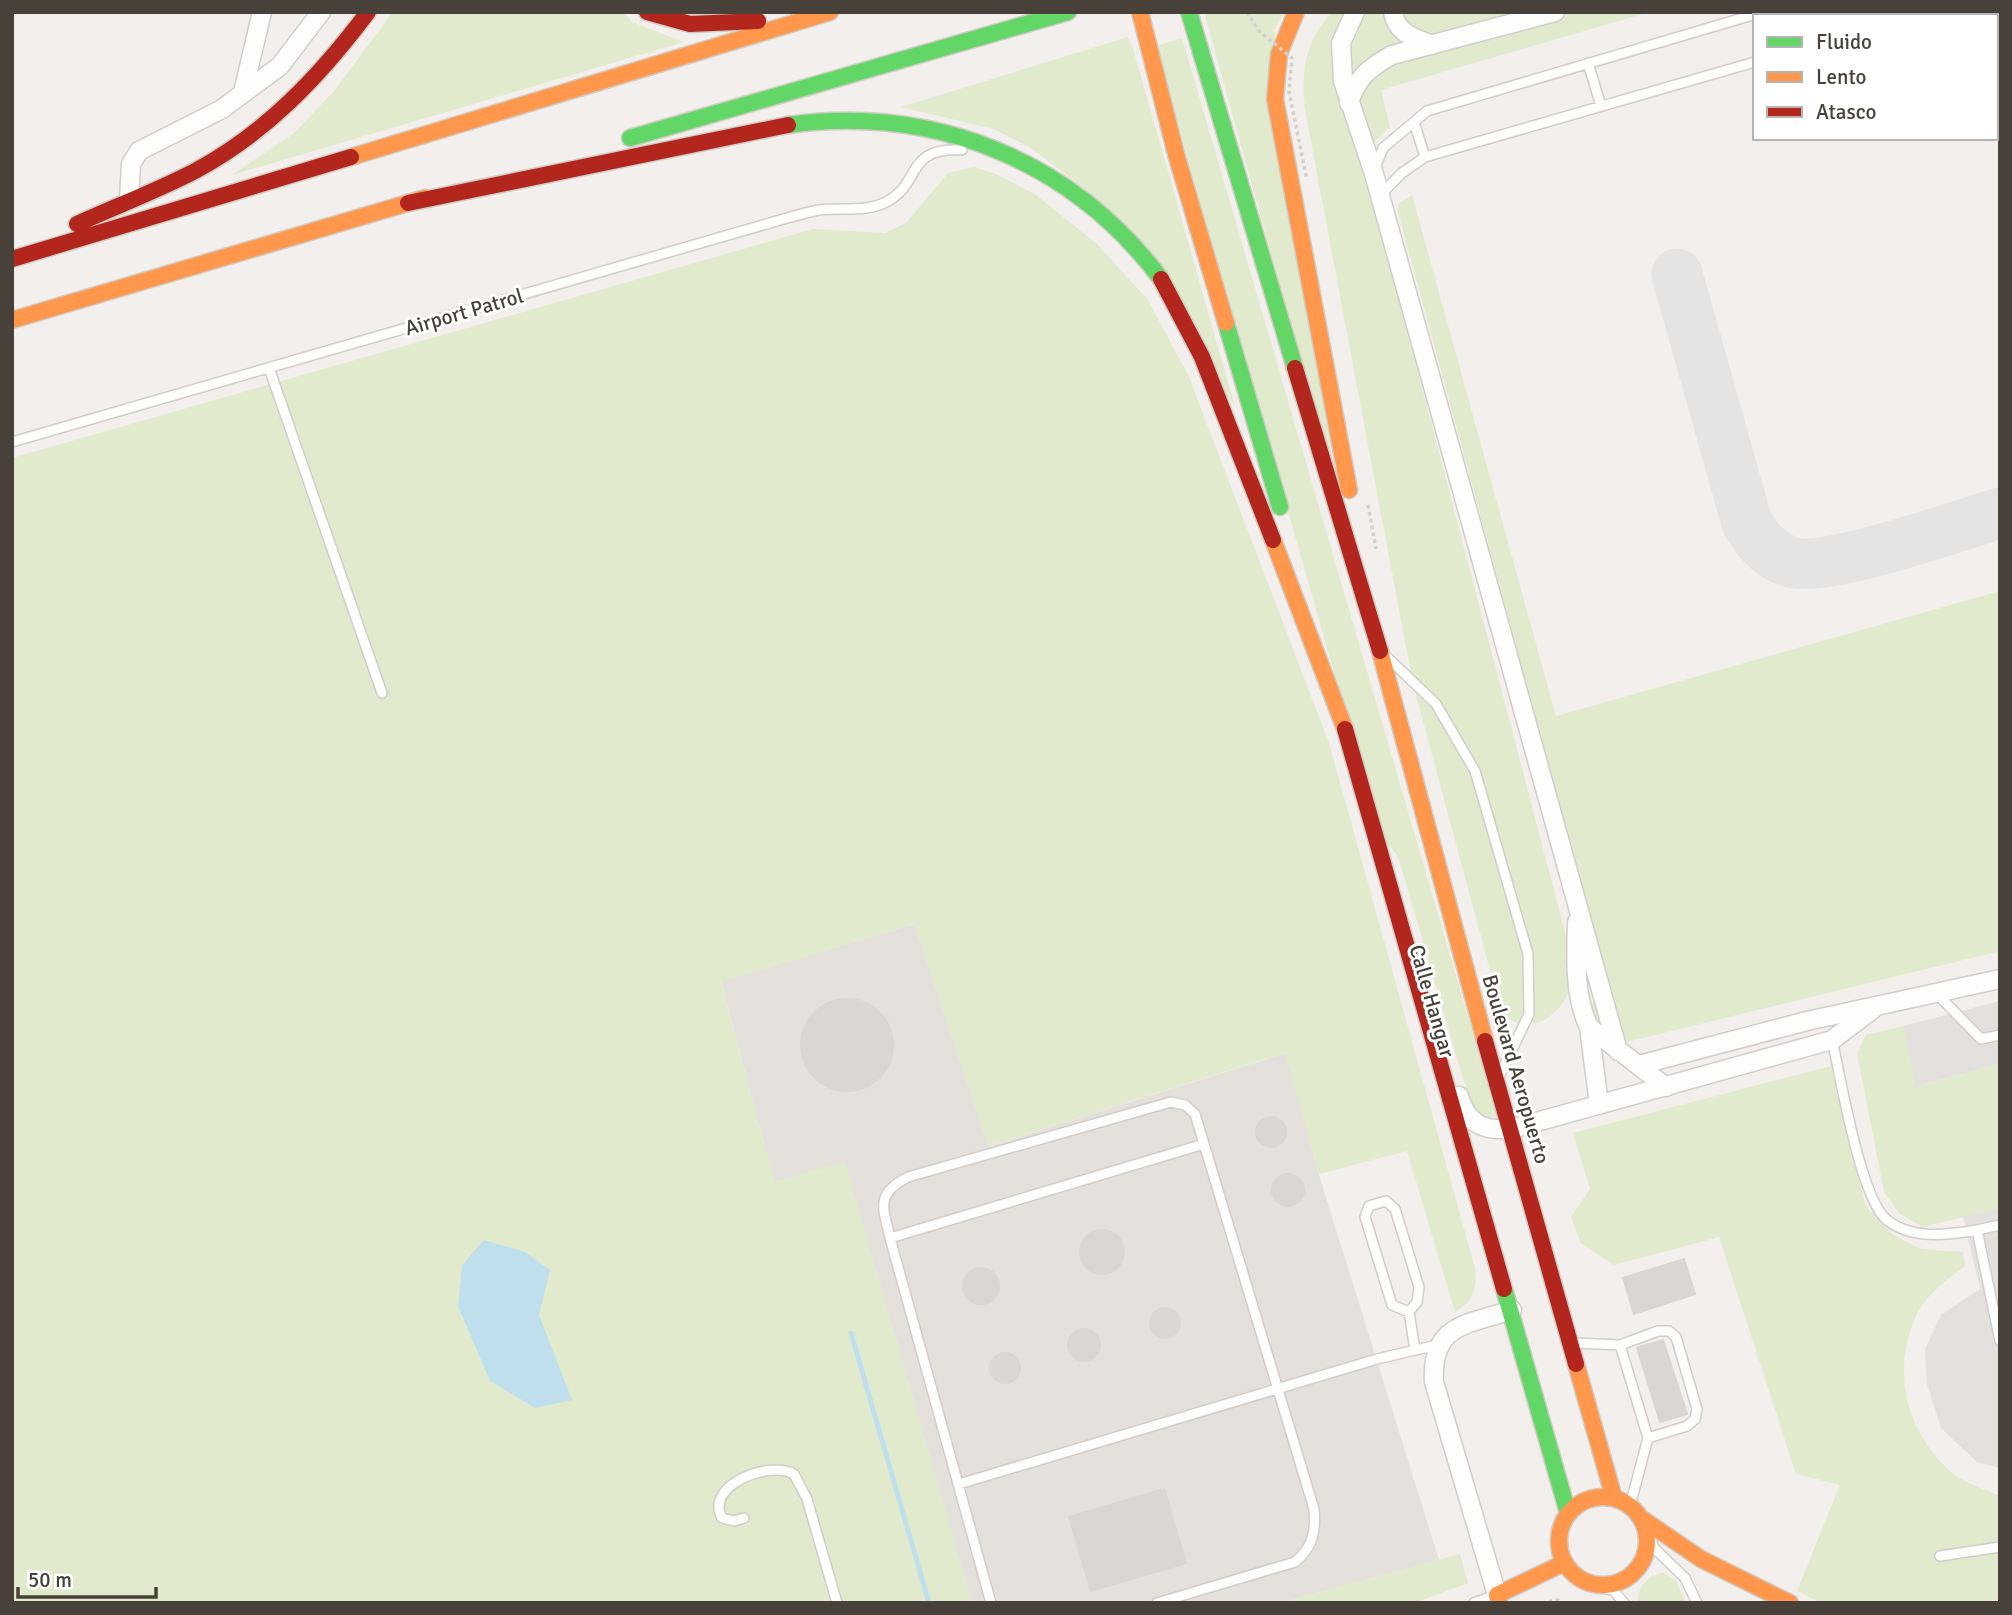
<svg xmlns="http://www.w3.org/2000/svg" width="2012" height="1615" font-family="Signika,sans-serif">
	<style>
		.industrial { fill: #e4e0dc }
		.green { fill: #e2eace }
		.parking { fill: #e4e0dd }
		.water { fill: #c0dfed }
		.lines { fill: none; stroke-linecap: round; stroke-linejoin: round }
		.stream { stroke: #c0dfed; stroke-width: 5 }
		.taxiway { stroke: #e6e4e2; stroke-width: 51 }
		.building { fill: #dad7d3; stroke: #dad6d2; stroke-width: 2 }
		.lane-casing { stroke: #d0cdca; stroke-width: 12 }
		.street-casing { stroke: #d0cdca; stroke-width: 21 }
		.fast-casing { stroke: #d0ccc4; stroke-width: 19 }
		.slow-casing { stroke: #d0ccc4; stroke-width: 19 }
		.jam-casing { stroke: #d0ccc4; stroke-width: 19 }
		.path { stroke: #d2cfcc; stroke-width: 3.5; stroke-dasharray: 3.5 3.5; stroke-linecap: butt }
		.lane { stroke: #fdfdfc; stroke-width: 9 }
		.street { stroke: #fdfdfc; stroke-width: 18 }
		.fast { stroke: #63d668; stroke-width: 16 }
		.slow { stroke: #ff974d; stroke-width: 16 }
		.jam { stroke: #b3261e; stroke-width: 16 }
		.path-bridge { stroke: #d2cfcc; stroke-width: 3.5; stroke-dasharray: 3.5 3.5; stroke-linecap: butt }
		.labels { text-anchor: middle; stroke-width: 6; stroke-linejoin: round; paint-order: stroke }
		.street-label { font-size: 21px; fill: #484139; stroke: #fff }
	</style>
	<rect width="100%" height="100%" fill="#f2efec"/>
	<path class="industrial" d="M915,924l74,222 297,-93 33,122 120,385 -159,43h-308l-127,-440 -71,19 -53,-201z"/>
	<path class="green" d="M393,12h230l9,10 52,20 -452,133 61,-41 41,-43z
		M1204,12h80l-10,18 61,454z
		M1332,12h318l-269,78 9,37 -21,20 -6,16 207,788c1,15 4,30 -3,44 -12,27 -46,42 -66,16l-88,-327 -108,-574c-4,-38 0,-69 27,-98z
		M1128,37l6,15 101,355 -141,-211 -66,-50 -35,-17 -92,-22z
		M1182,38l315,1078c-12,2 -18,0 -26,-10l-73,-250 -18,-21 -224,-789z
		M974,167l22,7 40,21 61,49 51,56 41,77 140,366 147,529c-1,21 -3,30 -21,40l-48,-161 -88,23 -34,-121 -297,93 -74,-222 -193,58 53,200 71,-20 127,441h-960v-1145l801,-229 72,4 21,-10 42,-50z
		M1412,195l144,521 444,-125v360l-394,96 -17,-37 12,-26 -1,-29 -202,-743v-8z
		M1903,1026l14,60 83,-22v144l-77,19 -23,-13 -16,-22 -27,-139 9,-18z
		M1831,1066l34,138 27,30 29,15 42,3 2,14c-18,14 -39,28 -49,50 -25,56 -10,115 35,156 12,11 34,17 49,24v107h-179l-24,-12 43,-106 -44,-11 -77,-237 -105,28 -33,-22 -10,-26 19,-28 -17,-56z
		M1460,1554l8,29 -54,20h-134z
		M1664,1573l12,8 10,22h-48c-1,-16 10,-29 26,-30z"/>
	<path class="parking" d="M2000,1001v63l-84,22 -13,-60z
		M2000,1208v260l-23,-6 -36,-34 -14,-44 -2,-35 16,-34 39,-26 -17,-72z"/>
	<path class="water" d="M484,1240l41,12 25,18 -11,45 33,85 -37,8 -45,-27 -32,-75 4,-41z"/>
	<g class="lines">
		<path class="stream" d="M851,1333l78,270"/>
		<path class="taxiway" d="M1677,274l70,249c10,17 24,33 43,39 36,11 167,-36 210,-49"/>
	</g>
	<path class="building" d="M801 1045a46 46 0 1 1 92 0a46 46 0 1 1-92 0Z
		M1256 1132a15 15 0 1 1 30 0a15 15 0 1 1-30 0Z
		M1272 1190a16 16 0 1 1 32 0a16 16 0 1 1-32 0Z
		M1080 1252a22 22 0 1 1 44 0a22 22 0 1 1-44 0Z
		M1684,1259l11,35 -61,20 -11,-36z
		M963 1286a18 18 0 1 1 36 0a18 18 0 1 1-36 0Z
		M1150 1323a15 15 0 1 1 30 0a15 15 0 1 1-30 0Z
		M1068 1345a16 16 0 1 1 32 0a16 16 0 1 1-32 0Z
		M1663,1340l24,74 -27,8 -23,-74z
		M990 1368a15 15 0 1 1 30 0a15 15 0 1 1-30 0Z
		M1164,1489l22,74 -95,28 -22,-74z"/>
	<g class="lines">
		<defs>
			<path id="lane" d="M1921,16l13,-4
				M1588,63l13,43
				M1414,122l11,35 330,-95
				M1375,168l8,-20 44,-37 336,-99
				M1380,195l22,-22 23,-16
				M269,368l113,325
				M12,442l775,-224c11,-3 21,-6 32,-8 22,-3 48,3 69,-9 34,-19 17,-54 74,-51
				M1387,657l49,47 39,67 53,183 1,60 -30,63
				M1937,994l44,45 19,-4
				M1832,1040c9,38 28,158 55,180 25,20 61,15 90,10
				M1386,1201l9,8 24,78 -2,15 -8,10 -17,-7 -27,-88 4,-11z
				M2000,1225l-23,5 23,111
				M890,1238l314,-94
				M1409,1312l6,38
				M1574,1343l46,2 38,-14h11l7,6 21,72 -2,10 -8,7 -39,12 -18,68
				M1620,1345l28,93
				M959,1484l418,-125 60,-14
				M744,1518l-10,3 -12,-3c-18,-33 48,-58 72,-44l13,25 30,104
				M1646,1531l9,18 30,29 12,25
				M1940,1556l60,-9
				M1596,1585l18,6 10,12
				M991,1603l-101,-365c-7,-31 -15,-44 18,-61l263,-75 14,3 10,9 119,395c2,23 -1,38 -19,53l-138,41
				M1474,1603l22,-8"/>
			<path id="street" d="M1355,12l-14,31 2,38 31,93 244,877
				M1393,12c3,21 21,26 39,33
				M243,92l19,-80
				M1349,103c8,-26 20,-35 43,-48l163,-43
				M129,199l2,-35 8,-13 83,-42 58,-43 41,-54
				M1577,922c-1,34 -3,75 12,105l77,60
				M1589,1027l10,78
				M1639,1065l168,-44 193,-42
				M1459,1096c8,28 24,35 52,33l321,-89 41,-31
				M1497,1595l-63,-213c-3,-58 32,-57 78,-72"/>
			<path id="fast" d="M1189,12l106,356
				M788,125c146,-20 284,35 373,154
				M630,138l438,-126
				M1226,323l54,184
				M1504,1289l64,224"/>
			<path id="slow" d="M1140,12l36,142 50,169
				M1296,12l-17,42 -4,45 74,391
				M351,157l479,-145
				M12,320l413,-122
				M1273,540l72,189
				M1380,651l105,390
				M1576,1364l38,134
				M1559 1541a44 44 0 1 1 88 0a44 44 0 1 1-88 0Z
				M1641,1518l60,41 89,44
				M1499,1603l-2,-8 67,-32"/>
			<path id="jam" d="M647,12l43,12 68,-3
				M408,203l380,-78
				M77,224c39,-18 80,-33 118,-53 71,-38 125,-95 173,-159
				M12,259l339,-102
				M1161,279l41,78 71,183
				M1295,368l85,283
				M1345,729l159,560
				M1485,1041l91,323"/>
		</defs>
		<use href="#lane" class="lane-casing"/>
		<use href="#street" class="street-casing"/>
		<use href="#fast" class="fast-casing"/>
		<use href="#slow" class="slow-casing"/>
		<use href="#jam" class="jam-casing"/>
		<path class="path" d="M1368,505l8,44
			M1542,1603l16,-3 4,3"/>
		<use href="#lane" class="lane"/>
		<use href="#street" class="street"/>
		<use href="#fast" class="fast"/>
		<use href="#slow" class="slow"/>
		<use href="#jam" class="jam"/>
		<path class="path-bridge" d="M1247,12l12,19 33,27 -3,34 18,88"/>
	</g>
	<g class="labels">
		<g class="street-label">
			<text transform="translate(464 312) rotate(-16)" y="7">Airport Patrol</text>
			<text transform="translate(1432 1001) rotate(74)" y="7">Calle Hangar</text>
			<text transform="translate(1516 1069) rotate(74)" y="7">Boulevard Aeropuerto</text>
		</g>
	</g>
	<rect width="2012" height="1615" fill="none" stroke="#484139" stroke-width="28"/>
	<rect x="1753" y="14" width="245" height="126" fill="#ffffff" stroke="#b6b3b0" stroke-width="2"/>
	<rect x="1767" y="37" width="35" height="10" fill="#63d668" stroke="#b6b3b0" stroke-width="2"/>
	<text x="1816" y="49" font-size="21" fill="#484139">Fluido</text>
	<rect x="1767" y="72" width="35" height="10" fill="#ff974d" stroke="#b6b3b0" stroke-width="2"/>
	<text x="1816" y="84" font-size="21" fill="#484139">Lento</text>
	<rect x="1767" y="107" width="35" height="10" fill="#b3261e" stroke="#b6b3b0" stroke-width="2"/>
	<text x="1816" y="119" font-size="21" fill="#484139">Atasco</text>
	<path d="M18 1587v10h138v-10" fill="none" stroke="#484139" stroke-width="3.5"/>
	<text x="28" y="1587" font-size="21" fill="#484139" stroke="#ffffff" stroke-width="5" paint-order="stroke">50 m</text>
</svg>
